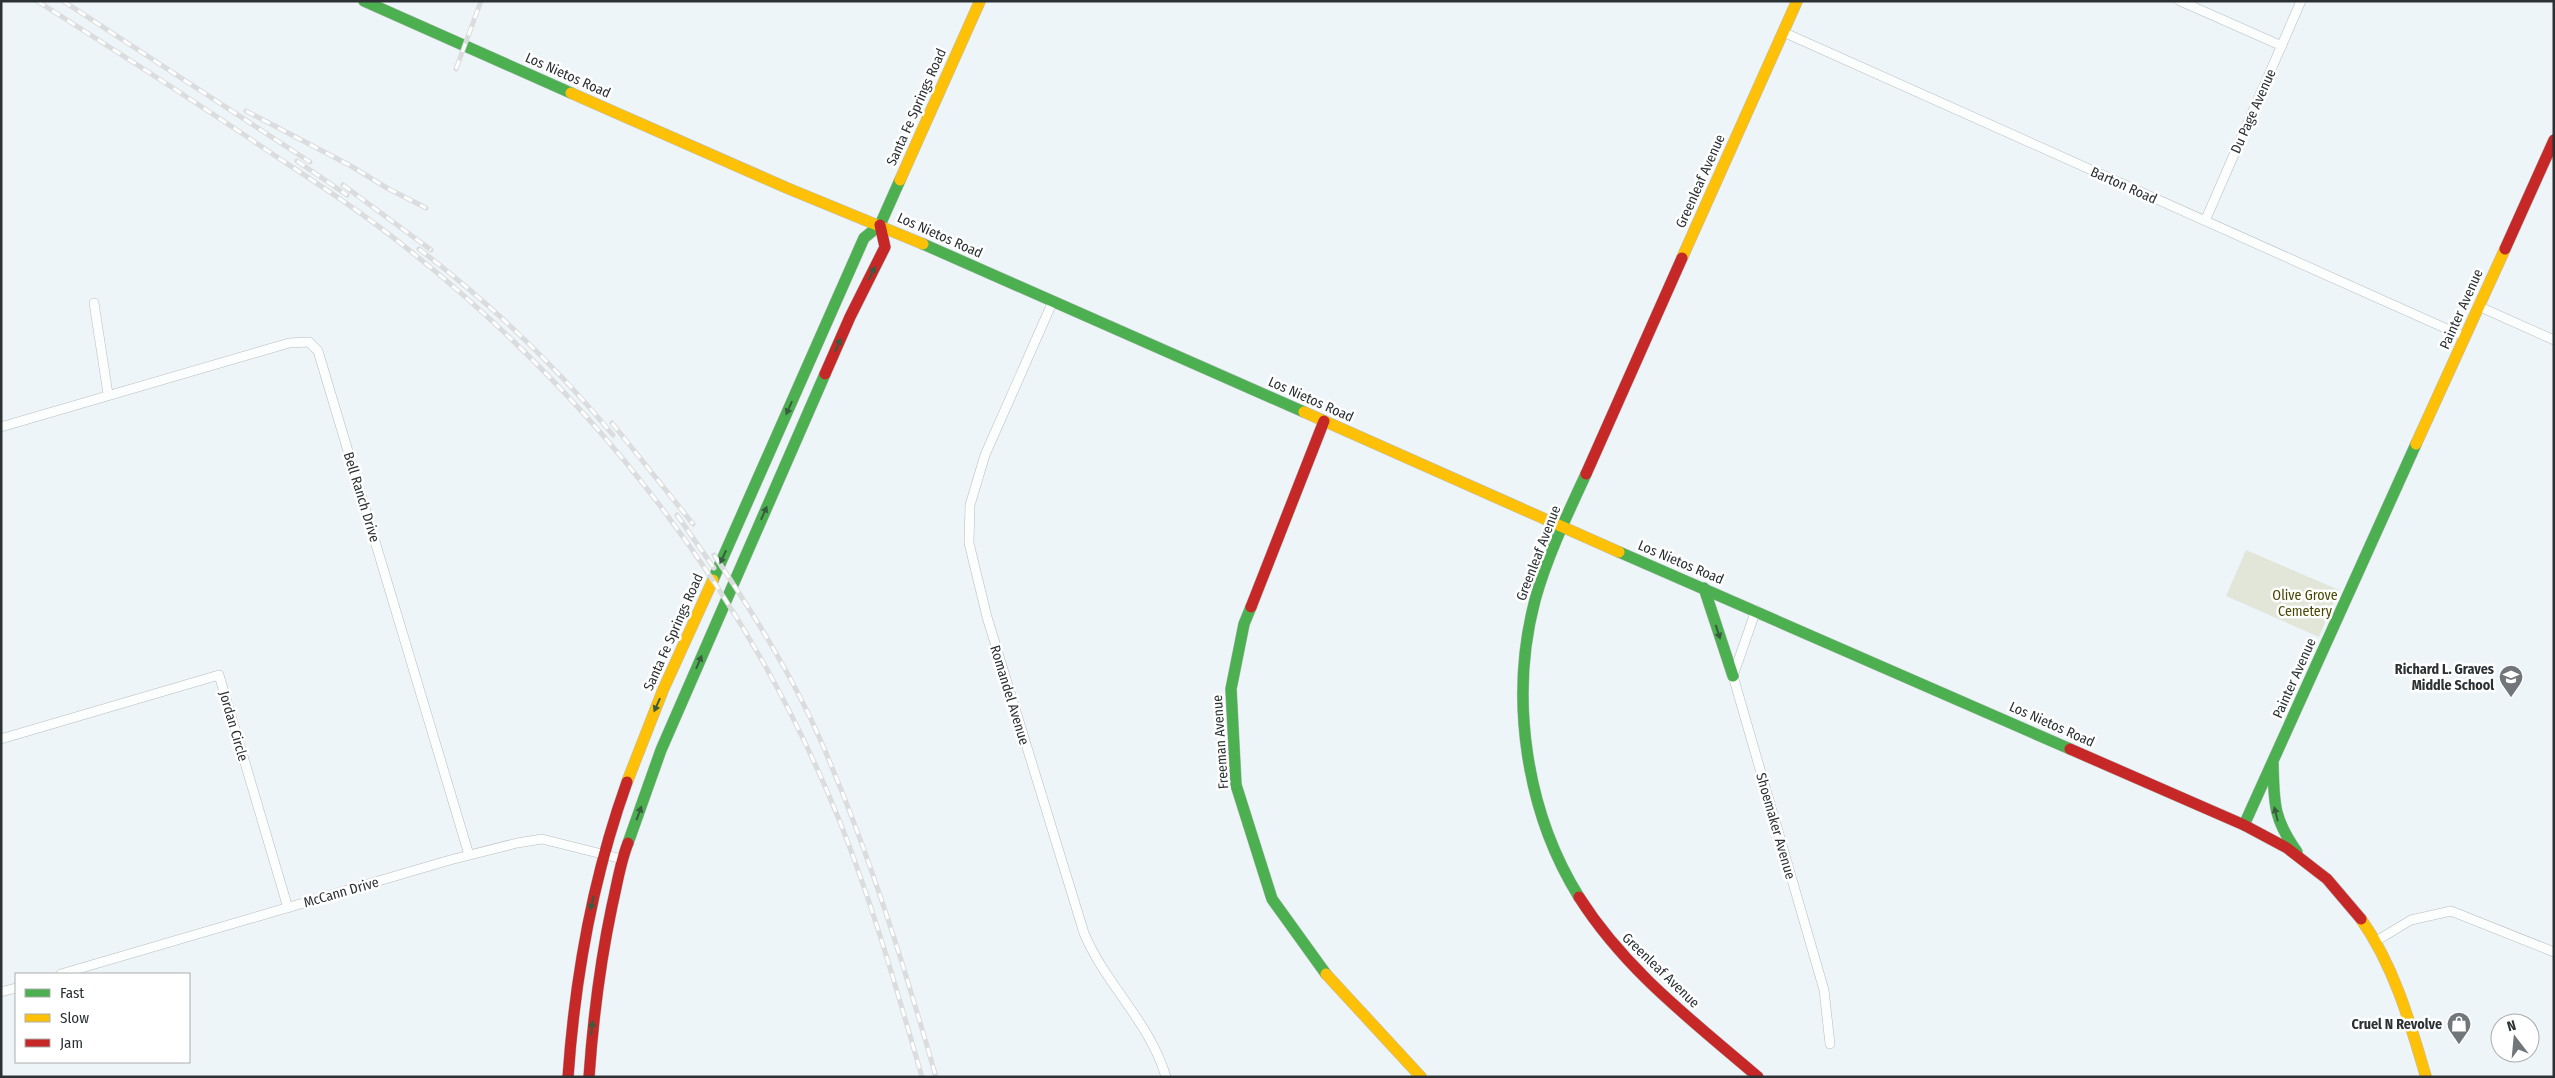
<svg xmlns="http://www.w3.org/2000/svg" width="2555" height="1078" font-family="'Fira Sans Condensed',sans-serif">
	<style>
		.green { fill: #e1e6d9 }
		.lines { fill: none; stroke-linecap: round; stroke-linejoin: round }
		.street-casing { stroke: #b7bcbf; stroke-width: 10 }
		.fast-casing { stroke: #b7bcbf; stroke-width: 12 }
		.slow-casing { stroke: #b7bcbf; stroke-width: 12 }
		.jam-casing { stroke: #b7bcbf; stroke-width: 12 }
		.street { stroke: #fcfefe; stroke-width: 9 }
		.fast { stroke: #4caf50; stroke-width: 11 }
		.slow { stroke: #ffc107; stroke-width: 11 }
		.jam { stroke: #c62828; stroke-width: 11 }
		.rail-casing { stroke: #dadcdd; stroke-width: 5 }
		.rail { stroke: #fff; stroke-width: 3; stroke-dasharray: 9; stroke-linecap: butt }
		.oneway { fill: #375d3e }
		.labels { text-anchor: middle; stroke-width: 5; stroke-linejoin: round; paint-order: stroke }
		.street-label { font-size: 14px; fill: #2c3134; stroke: #fff }
		.park-label { font-size: 14px; fill: #484802; stroke: #fff }
		.poi-label { font-size: 14px; font-weight: bold; fill: #2c3134; stroke: #fff; text-anchor: end }
	</style>
	<rect width="100%" height="100%" fill="#eef5f8"/>
	<path class="green" d="M2246,550l93,40 -20,47 -93,-41z"/>
	<g class="lines">
		<defs>
			<path id="street" d="M2180,1l102,45
				M1783,32l682,305
				M2205,221l96,-220
				M1053,301l-68,154 -15,50 -1,38 18,74 97,316c21,51 66,89 82,144
				M94,303l14,91
				M2478,306l76,34
				M1,427l288,-84 20,-1 9,9 151,504
				M1756,610l-23,66 91,314 6,54
				M1,739l218,-64 69,233
				M2376,941l35,-21 40,-9 103,41
				M61,974l389,-114 67,-17 25,-4 80,20
				M1,992l15,-4"/>
			<path id="fast" d="M364,1l207,92
				M923,244l381,168
				M1619,552l451,197
				M713,580l151,-342 16,-13 20,-45
				M1704,588l29,88
				M1251,607l-7,17 -13,65 5,96 36,114 54,75
				M2273,763c1,40 0,55 24,89
				M2244,825l172,-381
				M628,843l33,-93 164,-376
				M1579,897c-53,-85 -70,-199 -44,-297 12,-43 32,-85 51,-126"/>
			<path id="slow" d="M571,93l216,95 136,56
				M900,180l80,-179
				M1682,258l115,-257
				M1304,412l315,140
				M2416,444l89,-195
				M627,782l36,-92 50,-110
				M2361,919c33,47 49,103 65,158
				M1326,974l95,103"/>
			<path id="jam" d="M2505,249l49,-109
				M825,374l25,-57 35,-70 -5,-22
				M1586,474l96,-216
				M1251,607l73,-186
				M2070,749l174,76 43,23 40,31 34,40
				M1579,897c47,74 114,124 179,180
				M568,1077c7,-101 25,-200 59,-295
				M589,1077c4,-58 11,-114 23,-171 5,-21 8,-43 16,-63"/>
		</defs>
		<use href="#street" class="street-casing"/>
		<use href="#fast" class="fast-casing"/>
		<use href="#slow" class="slow-casing"/>
		<use href="#jam" class="jam-casing"/>
		<use href="#street" class="street"/>
		<use href="#fast" class="fast"/>
		<use href="#slow" class="slow"/>
		<use href="#jam" class="jam"/>
		<defs>
			<path id="rail" d="M37,1c79,50 159,101 237,154 44,29 89,58 130,91 193,152 344,348 436,576 33,83 57,169 82,255
				M63,1l247,161
				M456,69l25,-68
				M246,111l105,55 36,22 39,20
				M297,161l50,34
				M343,185l88,65
				M419,249c71,54 137,117 194,186
				M612,423l81,101
				M677,515l37,53
				M714,555c39,58 78,120 106,184 48,110 83,223 116,338"/>
		</defs>
		<use href="#rail" class="rail-casing"/>
		<use href="#rail" class="rail"/>
	</g>
	<defs><path id="oneway-solid" d="M-6-.8H1V-3.2L6.5 0L1 3.2V.8H-6Z" transform="scale(1.25)"/></defs>
	<g class="oneway">
		<use href="#oneway-solid" transform="translate(872 273) rotate(-64)"/>
		<use href="#oneway-solid" transform="translate(838 345) rotate(-66)"/>
		<use href="#oneway-solid" transform="translate(789 408) rotate(114)"/>
		<use href="#oneway-solid" transform="translate(764 513) rotate(-66)"/>
		<use href="#oneway-solid" transform="translate(723 557) rotate(115)"/>
		<use href="#oneway-solid" transform="translate(1718 632) rotate(72)"/>
		<use href="#oneway-solid" transform="translate(699 662) rotate(-67)"/>
		<use href="#oneway-solid" transform="translate(657 705) rotate(114)"/>
		<use href="#oneway-solid" transform="translate(639 813) rotate(-70)"/>
		<use href="#oneway-solid" transform="translate(2276 814) rotate(-104)"/>
		<use href="#oneway-solid" transform="translate(592 903) rotate(103)"/>
		<use href="#oneway-solid" transform="translate(592 1028) rotate(-84)"/>
	</g>
	<defs>
		<symbol id="school-pin" viewBox="-11 -11 22 30"><path d="M0 17L-7.5 6A9.5 9.5 0 1 1 7.5 6Z" fill="#707679" stroke="#fff"/><path d="M0-5L7-2L0 1L-7-2ZM-4 1L0 2.5L4 1V4Q0 6-4 4Z" fill="#fff"/></symbol>
		<symbol id="shop-pin" viewBox="-11 -11 22 30"><path d="M0 17L-7.5 6A9.5 9.5 0 1 1 7.5 6Z" fill="#707679" stroke="#fff"/><path d="M-5-2.5h2.3a2.7 3.5 0 0 1 5.4 0H5L5.5 6h-11ZM-1.5-2.5h3a1.5 2.3 0 0 0-3 0Z" fill="#fff"/></symbol>
	</defs>
	<g fill-rule="evenodd">
		<use href="#school-pin" x="2497" y="663" width="28" height="38"/>
		<use href="#shop-pin" x="2445" y="1010" width="28" height="38"/>
	</g>
	<g class="labels">
		<g class="street-label">
			<text transform="translate(568 75) rotate(24)" y="5">Los Nietos Road</text>
			<text transform="translate(916 107) rotate(-66)" y="5">Santa Fe Springs Road</text>
			<text transform="translate(2253 111) rotate(-66)" y="5">Du Page Avenue</text>
			<text transform="translate(1700 181) rotate(-66)" y="5">Greenleaf Avenue</text>
			<text transform="translate(2124 185) rotate(24)" y="5">Barton Road</text>
			<text transform="translate(940 235) rotate(24)" y="5">Los Nietos Road</text>
			<text transform="translate(2461 309) rotate(-66)" y="5">Painter Avenue</text>
			<text transform="translate(1311 399) rotate(24)" y="5">Los Nietos Road</text>
			<text transform="translate(362 497) rotate(73)" y="5">Bell Ranch Drive</text>
			<text transform="translate(1538 553) rotate(-69)" y="5">Greenleaf Avenue</text>
			<text transform="translate(1681 562) rotate(23)" y="5">Los Nietos Road</text>
			<text transform="translate(673 632) rotate(-66)" y="5">Santa Fe Springs Road</text>
			<text transform="translate(2294 678) rotate(-66)" y="5">Painter Avenue</text>
			<text transform="translate(1010 695) rotate(73)" y="5">Romandel Avenue</text>
			<text transform="translate(2052 724) rotate(24)" y="5">Los Nietos Road</text>
			<text transform="translate(234 726) rotate(74)" y="5">Jordan Circle</text>
			<text transform="translate(1220 742) rotate(-94)" y="5">Freeman Avenue</text>
			<text transform="translate(1776 826) rotate(74)" y="5">Shoemaker Avenue</text>
			<text transform="translate(341 892) rotate(-16)" y="5">McCann Drive</text>
			<text transform="translate(1661 970) rotate(44)" y="5">Greenleaf Avenue</text>
		</g>
		<g class="park-label">
			<text x="2305" y="600">Olive Grove<tspan x="2305" dy="16">Cemetery</tspan></text>
		</g>
		<g class="poi-label">
			<text x="2494" y="674">Richard L. Graves<tspan x="2494" dy="16">Middle School</tspan></text>
			<text x="2442" y="1029">Cruel N Revolve</text>
		</g>
	</g>
	<rect width="2555" height="1078" fill="none" stroke="#2c3134" stroke-width="5"/>
	<rect x="15" y="973" width="175" height="90" fill="#ffffff" stroke="#abadae"/>
	<rect x="25" y="989" width="25" height="8" fill="#4caf50" stroke="#abadae"/>
	<text x="60" y="998" font-size="15" fill="#2c3134">Fast</text>
	<rect x="25" y="1014" width="25" height="8" fill="#ffc107" stroke="#abadae"/>
	<text x="60" y="1023" font-size="15" fill="#2c3134">Slow</text>
	<rect x="25" y="1039" width="25" height="8" fill="#c62828" stroke="#abadae"/>
	<text x="60" y="1048" font-size="15" fill="#2c3134">Jam</text>
	<g transform="translate(2515 1038) rotate(344)"><circle r="24" fill="#ffffff" stroke="#abadae"/>
	<path d="M0-4L9 19L0 12L-9 19Z" fill="#707679"/>
	<text y="-8" font-size="14" font-weight="bold" text-anchor="middle" fill="#2c3134">N</text>
	</g>
</svg>
